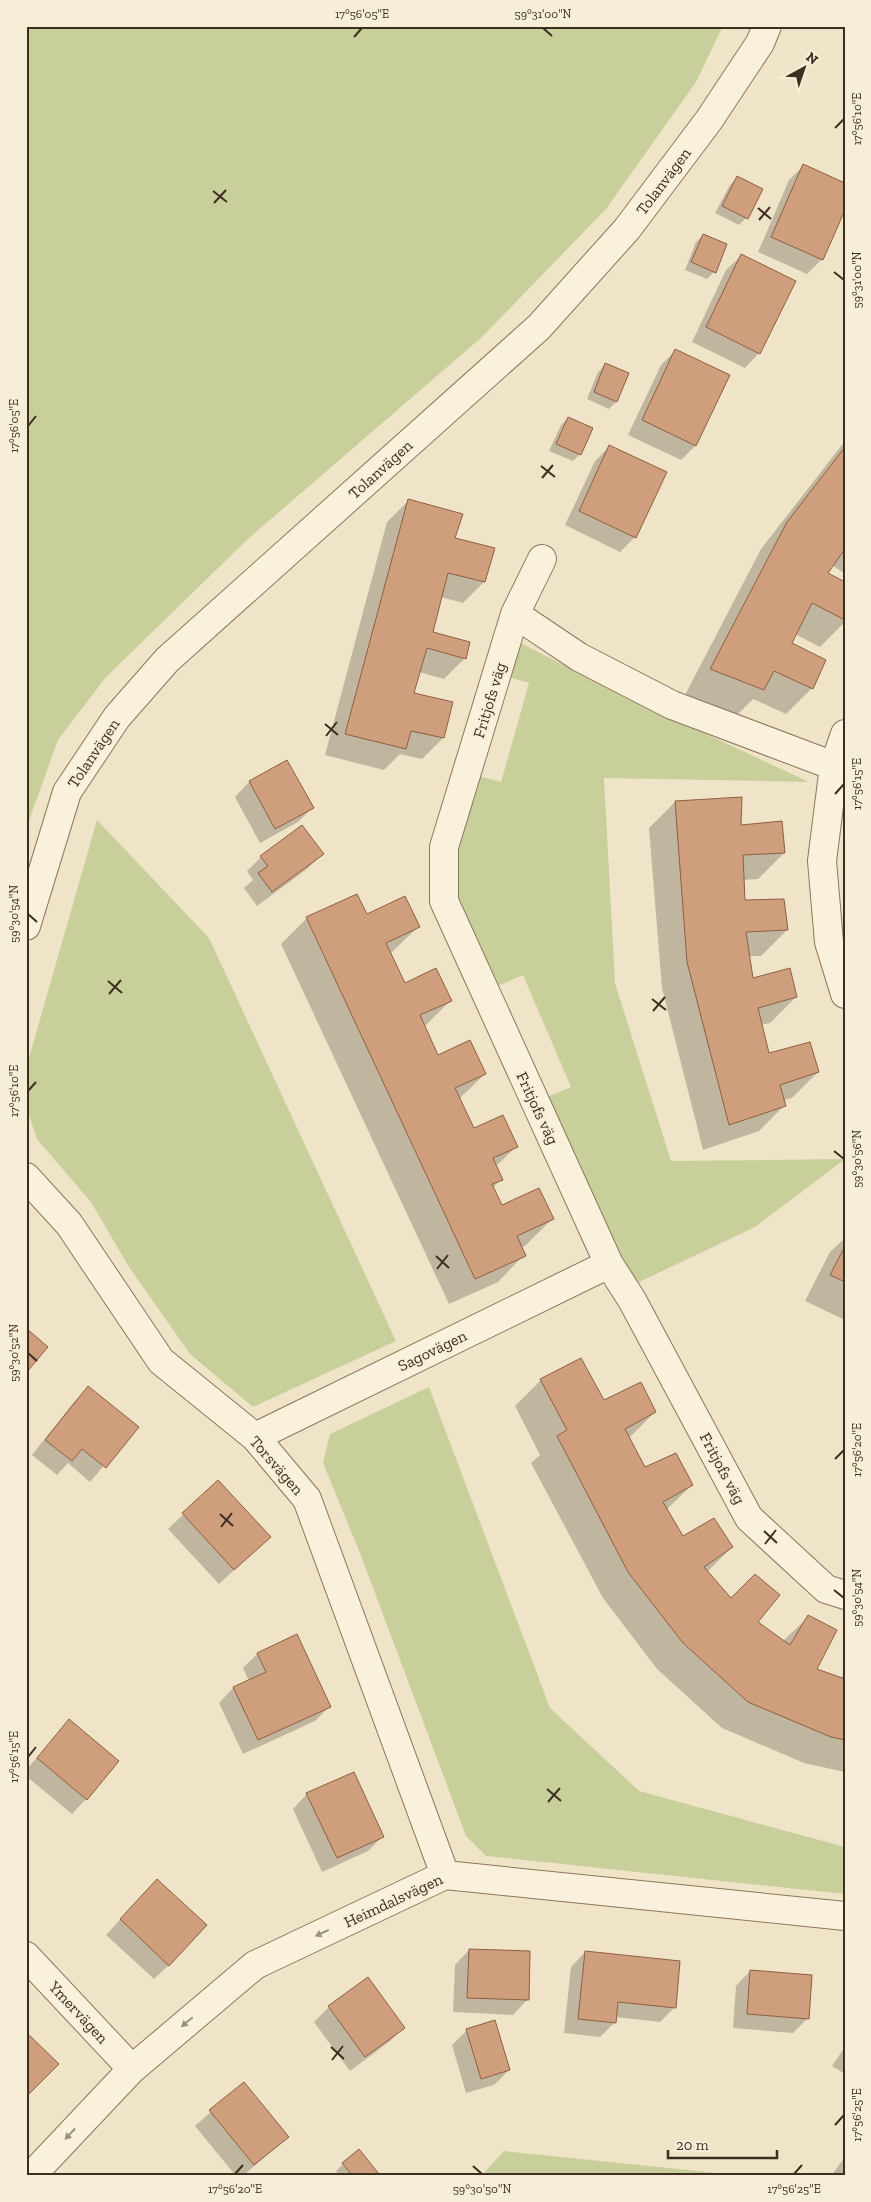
<svg xmlns="http://www.w3.org/2000/svg" width="871" height="2202" font-family="'Zilla Slab',serif">
	<style>
		.green { fill: #c9cf9b }
		.shadow { fill: #0003 }
		.building { fill: #cf9f7d; stroke: #8d5f41 }
		.lines { fill: none; stroke-linecap: round; stroke-linejoin: round }
		.minor-casing { stroke: #8d765c; stroke-width: 30 }
		.minor { stroke: #faf1dc; stroke-width: 28 }
		.oneway { fill: #9c907e }
		.ticks { fill: none; stroke: #3d2e20; stroke-width: 2 }
		.labels { text-anchor: middle; stroke-width: 4; stroke-linejoin: round; paint-order: stroke }
		.street-label { font-size: 16px; fill: #3d2e20; stroke: #f7eed8 }
		.neatline { fill: none; stroke: #3d2e20; stroke-width: 2 }
		.ticks-label { font-size: 12px; text-anchor: middle; fill: #3d2e20 }
	</style>
	<rect width="100%" height="100%" fill="#f0e4c8"/>
	<path class="green" d="M26,26h697l-27,56 -90,127 -124,128 -233,201 -143,139 -48,63 -32,89z
		M515,640l105,54 189,88 -205,-4 11,205 56,178 174,-2 -90,68 -120,57 -93,-185 29,-12 -48,-112 -30,13 -37,-83 -1,-55 20,-75 26,7 28,-99 -25,-7z
		M97,820l112,118 187,403 -143,66 -63,-53 -61,-87 -38,-65 -54,-63 -11,-32v-39z
		M429,1387l121,321 89,83 206,56v47l-359,-38 -20,-20 -106,-283 -37,-90 7,-29z
		M504,2151l242,25h-265z"/>
	<path class="shadow" d="M803,166l19,93 -15,15 -49,-22 31,-72z
		M737,178l9,40 -7,7 -24,-12 15,-28z
		M703,235l11,37 -7,7 -22,-9 11,-28z
		M741,256l18,97 -14,15 -53,-26 34,-72z
		M675,351l20,95 -14,14 -53,-25 33,-70z
		M606,364l10,38 -7,7 -22,-10 11,-27z
		M568,418l12,36 -7,7 -24,-10 12,-26z
		M845,441v133l-13,-9 -6,9 19,10v38l-25,25 -25,-13 -5,9 22,45 -26,26 -33,-15 -16,16 -52,-20 76,-146z
		M610,446l25,91 -15,15 -55,-27 30,-64z
		M408,501l46,38 30,43 -21,21 -22,-6 -10,36 34,25 -21,21 -25,-7 -6,22 38,9 -8,35 -21,21 -22,-5 -16,16 -59,-15 62,-233z
		M287,762l25,46 -14,14 -38,21 -25,-46 14,-15z
		M675,802l65,25 44,26 -26,26 -16,1 1,21 44,29 -26,26h-13l4,23 44,18 -26,26 -9,2 7,30 50,17 -26,26 -9,2 2,5 -26,26 -56,19 -41,-162 -13,-160z
		M322,854l-15,15 -50,37 -13,-18 9,-8 -6,-9 14,-14z
		M366,916l52,11 -28,27 14,31 46,16 -26,26 14,30 47,17 -26,25 14,31 43,17 -21,20 6,12 -8,9 8,19 51,12 -26,26 -5,3 3,7 -26,27 -49,22 -168,-360 26,-26z
		M845,1238v82l-40,-19 25,-49z
		M541,1380l62,22 52,10 -26,26 15,31 48,16 -26,25 17,28 49,9 -25,25 24,28 52,41 25,-24 7,53 26,9 4,-9v102l-41,-9 -82,-35 -65,-59 -54,-71 -72,-135 9,-8 -25,-49z
		M88,1388l49,39 -47,55 -22,-19 -11,12 -25,-20 42,-53z
		M218,1481l37,70 -36,33 -51,-55z
		M257,1654l72,53 -14,14 -72,33 -24,-51 14,-15 16,-7 -6,-13z
		M69,1721l17,78 -14,15 -46,-38v-6z
		M307,1794l75,43 -14,14 -46,21 -29,-63z
		M143,1895l26,70 -15,14 -48,-44z
		M469,1950l58,50 -14,15 -60,-3 2,-47z
		M585,1952l90,55 -15,15 -45,-5v5l-15,15 -36,-4 7,-66z
		M750,1971l57,48 -14,14 -60,-5 3,-42z
		M329,2007l75,20 -15,15 -39,29 -36,-49z
		M467,2030l42,40 -15,15 -28,8 -14,-48z
		M845,2047v27l-13,-8z
		M243,2083l44,54 -44,39h-7l-41,-50z
		M845,2157v19h-14z
		M343,2164l32,12h-35l-4,-5z"/>
	<path class="building" d="M803,164l42,19v27l-22,50 -52,-23z
		M737,176l26,13 -15,30 -26,-13z
		M703,234l24,10 -11,29 -25,-11z
		M741,254l55,27 -36,73 -54,-27z
		M675,349l55,26 -34,71 -54,-26z
		M605,363l24,10 -12,29 -23,-10z
		M568,417l25,11 -12,27 -25,-11z
		M609,445l58,27 -31,66 -57,-27z
		M845,447v102l-17,24 17,9v38l-33,-17 -20,40 34,17 -13,29 -39,-18 -10,19 -54,-21 77,-147z
		M408,499l55,15 -8,24 40,10 -10,34 -37,-9 -15,59 37,10 -4,17 -39,-11 -13,45 39,9 -9,36 -33,-7 -5,18 -61,-15z
		M287,760l27,48 -39,21 -26,-48z
		M742,797l-1,28 41,-4 3,32 -42,2 2,45 39,-1 4,31 -42,2 7,46 37,-10 7,29 -39,11 11,45 41,-11 9,30 -39,13 6,21 -57,19 -42,-163 -12,-161z
		M302,825l22,29 -52,38 -14,-19 10,-7 -8,-10z
		M357,894l10,20 38,-18 15,31 -34,16 19,40 31,-15 16,33 -32,14 18,40 32,-15 16,34 -31,14 19,40 29,-13 15,32 -25,11 10,22 -11,4 10,21 37,-17 15,31 -37,17 9,20 -51,23 -169,-362z
		M845,1246v36l-15,-7z
		M26,1328l22,19 -22,26z
		M581,1358l23,42 37,-18 15,30 -31,17 20,38 31,-14 17,32 -30,17 20,34 31,-18 19,29 -29,20 27,31 24,-24 25,21 -22,27 32,23 18,-30 29,15 -20,39 28,10v61l-14,-3 -83,-35 -65,-59 -55,-71 -71,-136 10,-6 -27,-51z
		M88,1386l51,41 -33,41 -24,-19 -10,12 -27,-21z
		M218,1480l53,57 -37,33 -52,-57z
		M297,1634l34,73 -73,33 -25,-53 33,-15 -9,-19z
		M69,1719l50,42 -32,39 -50,-42z
		M354,1772l30,65 -47,21 -31,-65z
		M157,1879l50,46 -38,41 -49,-47z
		M469,1949l61,2 -1,49 -62,-2z
		M585,1951l95,10 -4,47 -58,-6 -2,21 -38,-4z
		M750,1970l62,5 -3,44 -62,-5z
		M368,1977l37,51 -40,29 -37,-51z
		M495,2020l15,50 -29,9 -15,-50z
		M26,2032l33,32 -31,31 -2,-1z
		M244,2082l45,55 -35,28 -45,-55z
		M359,2149l20,25 -2,2h-24l-11,-13z"/>
	<g class="lines">
		<defs>
			<path id="minor" d="M542,559l-27,55 -71,233v54l165,363 23,36 117,218 77,71 19,6
				M515,614l64,43 93,48 162,61
				M845,734l-11,32 -12,95 7,81 16,52
				M26,926l41,-134 50,-75 50,-57 372,-333 88,-98 82,-109 51,-77 7,-17
				M26,1177l43,47 92,137 94,76 52,62 138,376
				M255,1437l354,-173
				M26,1956l106,113
				M31,2176l101,-107 123,-104 190,-90 400,41"/>
		</defs>
		<use href="#minor" class="minor-casing"/>
		<use href="#minor" class="minor"/>
	</g>
	<defs><path id="oneway-solid" d="M-6-.8H1V-3.2L6.5 0L1 3.2V.8H-6Z" transform="scale(1.25)"/></defs>
	<g class="oneway">
		<use href="#oneway-solid" transform="translate(322 1933) rotate(155)"/>
		<use href="#oneway-solid" transform="translate(187 2022) rotate(140)"/>
		<use href="#oneway-solid" transform="translate(70 2134) rotate(133)"/>
	</g>
	<path class="ticks" d="M543,28l9,8M354,37l8,-9M835,128l9,-9M213,191l14,11M214,203l12,-13M758,208l13,11M759,220l11,-13M834,272l10,8M28,426l8,-10M541,466l14,11M542,478l11,-13M325,724l13,11M326,736l11,-14M835,794l9,-10M28,914l9,8M108,981l14,12M109,994l12,-14M652,999l14,11M653,1011l12,-14M28,1091l8,-9M834,1151l10,8M436,1256l13,12M437,1269l11,-14M28,1353l9,8M835,1459l9,-9M220,1514l13,12M221,1527l11,-14M764,1531l13,12M765,1544l11,-14M834,1590l10,8M28,1757l8,-10M547,1789l14,12M548,1802l12,-14M331,2047l13,12M332,2060l11,-14M835,2125l9,-10M473,2166l9,8M235,2174l8,-9M794,2174l8,-9"/>
	<g class="labels">
		<g class="street-label">
			<text transform="translate(663 181) rotate(-53)" y="6">Tolanvägen</text>
			<text transform="translate(380 469) rotate(-42)" y="6">Tolanvägen</text>
			<text transform="translate(489 700) rotate(-73)" y="6">Fritjofs väg</text>
			<text transform="translate(93 753) rotate(-56)" y="6">Tolanvägen</text>
			<text transform="translate(538 1108) rotate(65)" y="6">Fritjofs väg</text>
			<text transform="translate(432 1350) rotate(-26)" y="6">Sagovägen</text>
			<text transform="translate(277 1465) rotate(49)" y="6">Torsvägen</text>
			<text transform="translate(723 1468) rotate(62)" y="6">Fritjofs väg</text>
			<text transform="translate(393 1900) rotate(-25)" y="6">Heimdalsvägen</text>
			<text transform="translate(79 2012) rotate(47)" y="6">Ymervägen</text>
		</g>
	</g>
	<rect width="871" height="2202" fill="none" stroke="#f7eed8" stroke-width="55"/>
	<g transform="translate(804 68) rotate(40)" stroke="#f7eed8" stroke-width="4" paint-order="stroke">
	<path d="M0-4L9 19L0 12L-9 19Z" fill="#3d2e20"/>
	<text y="-8" font-size="14" font-weight="bold" text-anchor="middle" fill="#3d2e20">N</text>
	</g>
	<path d="M668 2150v8h109v-8" fill="none" stroke="#3d2e20" stroke-width="2.5"/>
	<text x="676" y="2150" font-size="15" fill="#3d2e20" stroke="#f7eed8" stroke-width="4" paint-order="stroke">20 m</text>
	<rect x="28" y="28" width="816" height="2146" class="neatline"/>
	<g class="ticks-label">
		<text x="362" y="18">17°56'05"E</text>
		<text x="543" y="18">59°31'00"N</text>
		<text transform="translate(857 119) rotate(-90)" y="4">17°56'10"E</text>
		<text transform="translate(857 280) rotate(-90)" y="4">59°31'00"N</text>
		<text transform="translate(14 426) rotate(-90)" y="4">17°56'05"E</text>
		<text transform="translate(857 784) rotate(-90)" y="4">17°56'15"E</text>
		<text transform="translate(14 914) rotate(-90)" y="4">59°30'54"N</text>
		<text transform="translate(14 1091) rotate(-90)" y="4">17°56'10"E</text>
		<text transform="translate(857 1159) rotate(-90)" y="4">59°30'56"N</text>
		<text transform="translate(14 1353) rotate(-90)" y="4">59°30'52"N</text>
		<text transform="translate(857 1450) rotate(-90)" y="4">17°56'20"E</text>
		<text transform="translate(857 1598) rotate(-90)" y="4">59°30'54"N</text>
		<text transform="translate(14 1757) rotate(-90)" y="4">17°56'15"E</text>
		<text transform="translate(857 2115) rotate(-90)" y="4">17°56'25"E</text>
		<text x="235" y="2193">17°56'20"E</text>
		<text x="482" y="2193">59°30'50"N</text>
		<text x="794" y="2193">17°56'25"E</text>
	</g>
</svg>
